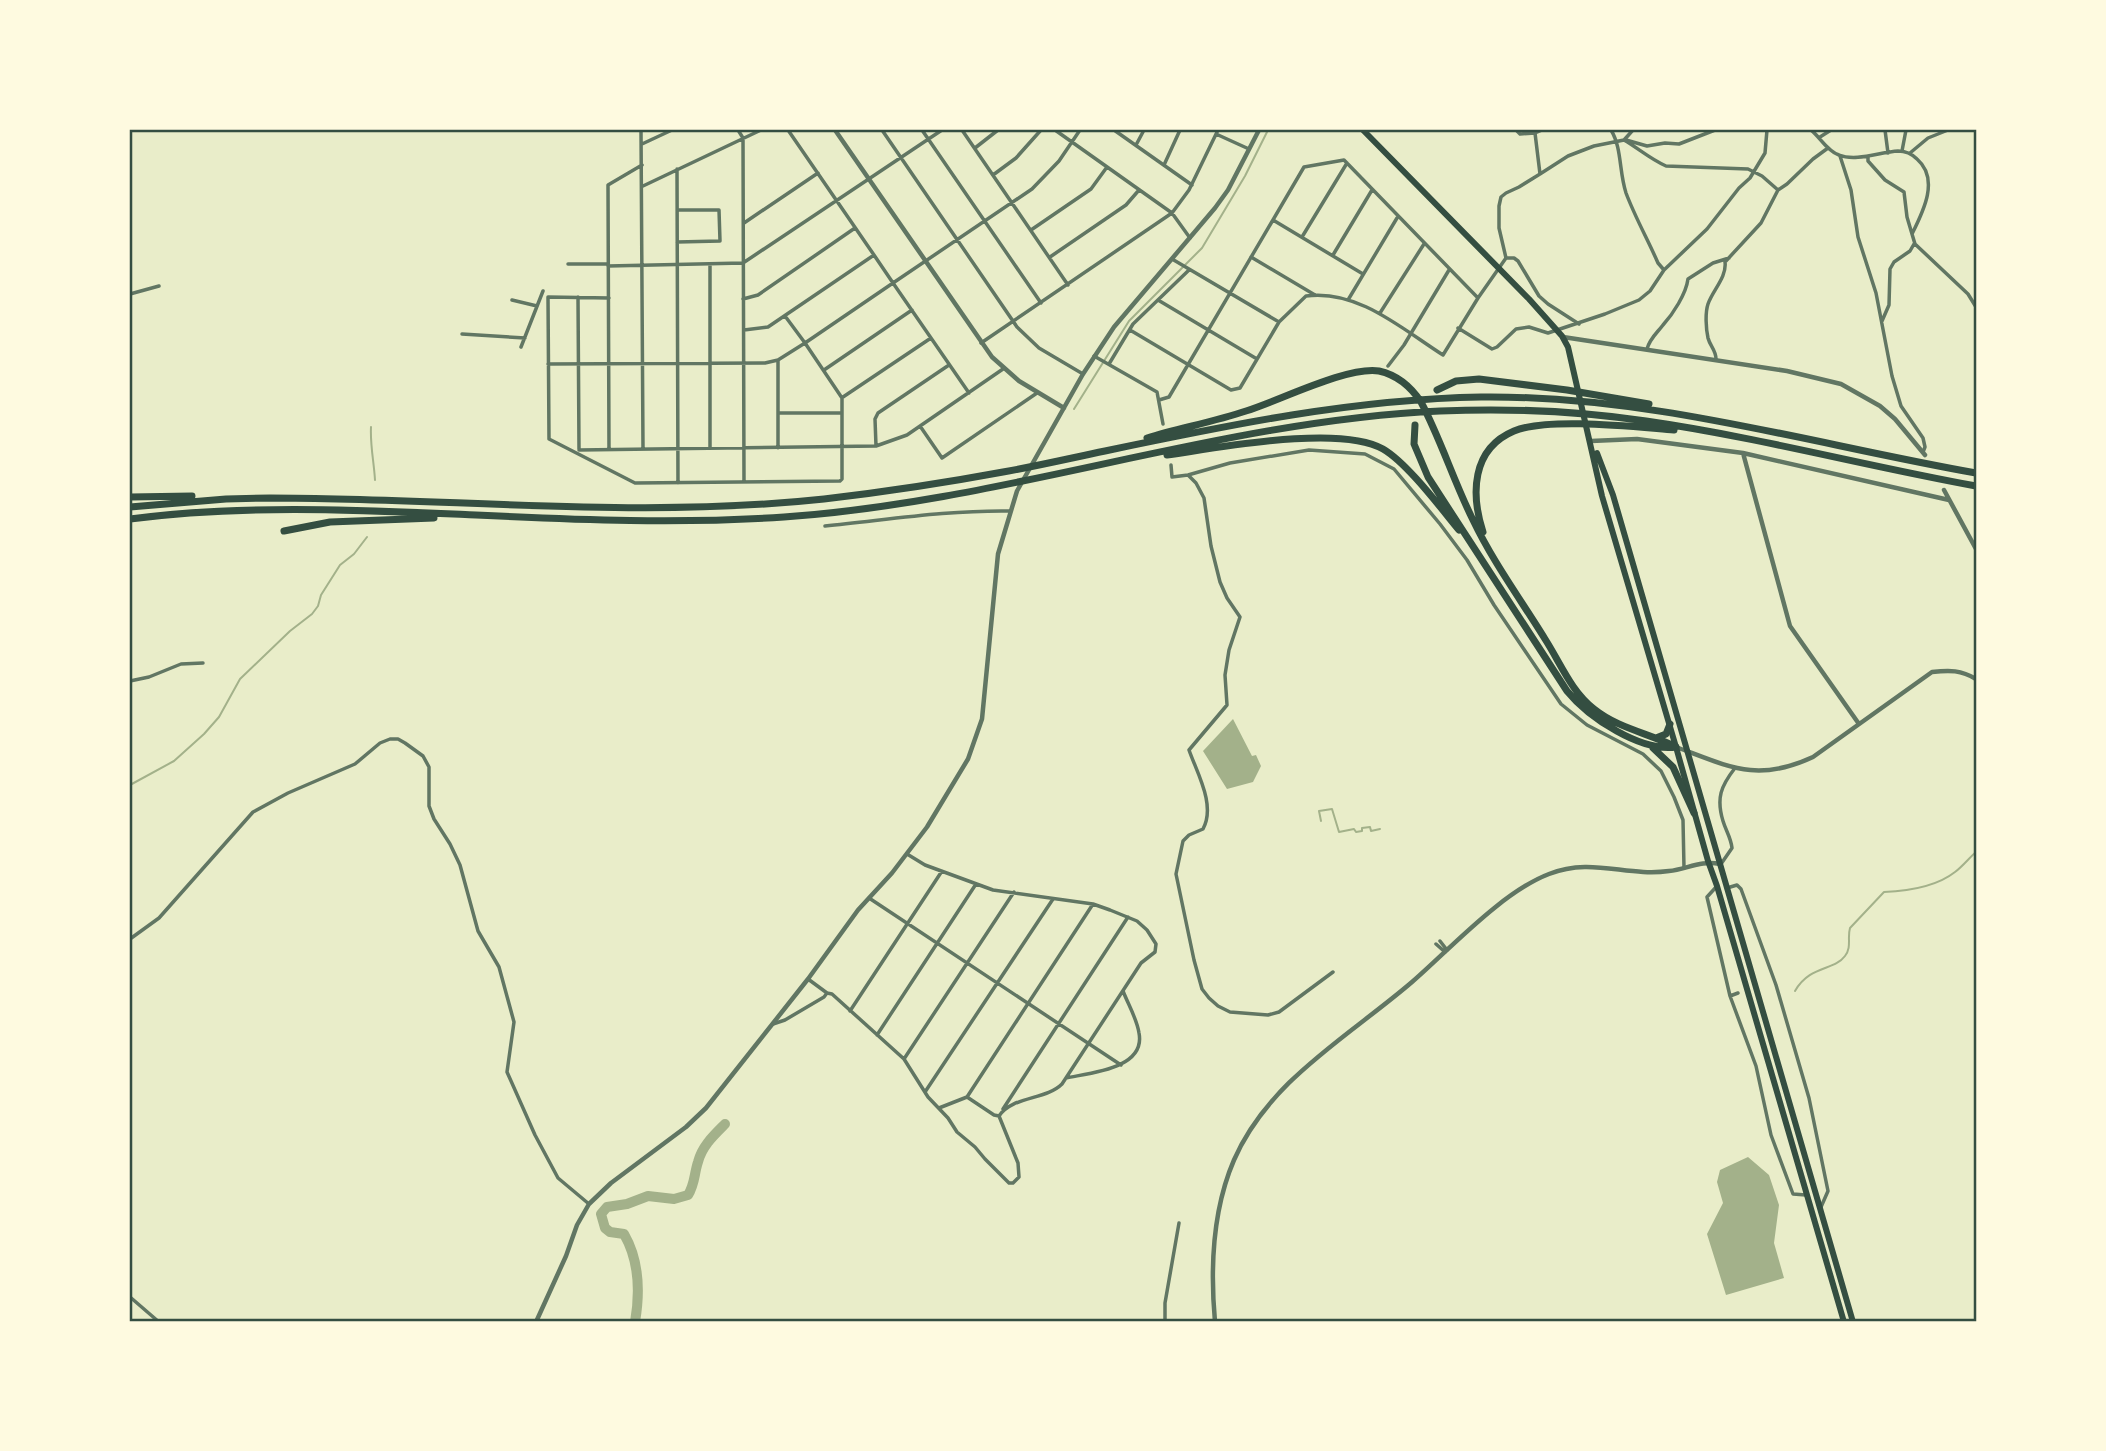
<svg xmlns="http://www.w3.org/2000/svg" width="2106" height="1451" font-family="'Open Sans',sans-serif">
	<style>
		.water { fill: #a3b18a }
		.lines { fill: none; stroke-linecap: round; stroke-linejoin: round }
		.stream { stroke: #a3b18a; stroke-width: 2 }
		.river { stroke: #a3b18a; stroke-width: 10 }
		.minor { stroke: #617663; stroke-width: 3.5 }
		.tertiary { stroke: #617663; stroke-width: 4.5 }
		.primary { stroke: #344e41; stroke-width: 6 }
		.motorway { stroke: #344e41; stroke-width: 7 }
		.neatline { fill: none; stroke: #344e41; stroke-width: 2.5 }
	</style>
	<rect width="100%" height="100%" fill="#e9edc9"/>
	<path class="water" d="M1233,719l19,37 4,-1 5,11 -8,16 -26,7 -24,-38z
		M1748,1157l21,18 10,30 -5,38 10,35 -58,17 -19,-61 16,-31 -6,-21 3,-12z"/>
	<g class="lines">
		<path class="stream" d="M1074,409l55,-88 73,-73 43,-72 23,-46
			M371,427c-1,18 3,35 4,53
			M130,785l44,-24 30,-27 15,-17 21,-38 50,-48 22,-17 6,-8 3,-11 19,-30 14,-11 13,-17
			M1321,821l-2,-10 13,-2 7,23 15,-3 2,3 6,-1v-3l8,-1 1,4 9,-2
			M1795,991c15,-26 39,-20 50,-35 7,-9 2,-18 5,-28l34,-36c24,-1 52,-5 71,-20 8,-6 14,-14 21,-20"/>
		<path class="river" d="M635,1322c5,-29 4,-62 -11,-88l-14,-2 -5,-4 -4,-14 6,-7 20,-3 21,-8 26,3 14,-4c7,-11 6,-21 10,-33 4,-16 16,-27 27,-38"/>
		<path class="minor" d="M641,130l2,318
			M738,130l5,8 1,344
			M788,130l86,125
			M882,130l135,197 22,21 44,26
			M922,130l119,173
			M962,130l106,155
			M1055,130l117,83 18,25
			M1114,130l78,55
			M1516,130l4,4 15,-1
			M1611,130c11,18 8,42 15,63 9,24 22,47 32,70l6,7
			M1811,130c9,7 16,21 28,25 17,7 41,-3 59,-4 8,0 13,2 19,8 23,20 6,53 -5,75l3,10 53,50 8,13
			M1885,130l3,23
			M1216,134l33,15
			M1820,137l11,-7
			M1624,140c14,8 26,19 42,26l82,3 14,7 16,14
			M1626,140l21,6 18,-3 14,1 36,-14
			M642,144l30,-14
			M1136,145l8,-15
			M975,148l23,-18
			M1902,151l4,-21
			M1910,153l18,-15 20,-8
			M1840,156l11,34 7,47 18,56 16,83 9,30 22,32 2,9 -2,5
			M1868,157v4l17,19 19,12 3,25 5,17
			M1164,165l16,-35
			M677,169l1,314
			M1540,174l28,-18 26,-10 30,-6 9,-10
			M993,175l23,-17 25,-28
			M643,186l118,-56
			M1273,220l90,54
			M744,223l74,-50
			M1031,230l60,-41 16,-22
			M1302,237l45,-74
			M677,242l43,-1 -1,-31h-41
			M1333,255l39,-65
			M1050,257l76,-52 13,-15
			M1251,257l64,38
			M1506,258h8l4,3 21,35 9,8 31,20
			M1172,259l107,63
			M568,264h40
			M710,265v183
			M608,266l135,-3 199,-133
			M130,294l29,-8
			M578,297l1,152
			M743,299l15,-4 97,-67
			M512,300l25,6
			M1158,300l99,59
			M1348,300l49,-82
			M1380,313l44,-69
			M1882,321l7,-16 1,-36 4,-7 16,-11 4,-7
			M1458,328l34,21 5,-2 19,-18 13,-2 19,6 57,-19 34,-14 11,-9 14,-21 43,-41 32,-41 11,-10 15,-25 2,-23
			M744,330l24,-3 106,-72 19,28 -88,60 -20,-27
			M1130,330l101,60 9,-2 39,-66 27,-26c52,-7 96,33 137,59l35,-57 28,-40 -7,-30v-22l2,-9 5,-4 13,-6 21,-13 -5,-41 7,-3
			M462,334l63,4
			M981,343l191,-130 17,-23 29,-60
			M521,347l22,-56
			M1647,349c3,-11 10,-16 16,-24 10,-11 23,-31 25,-46l25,-16 16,-5
			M1094,356l63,36 6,32
			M1716,359c0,-9 -6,-13 -8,-21 -2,-9 -3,-25 0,-34 5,-14 19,-27 17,-42l36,-39 17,-33 9,-6 26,-25 15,-11
			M778,360v88
			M548,364l217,-1 13,-3 27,-17 37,55v81l-2,2 -205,2 -86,-44 -1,-142 61,1
			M1109,364l24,-40 56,-54
			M1388,366l16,-21 45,-75
			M824,370l88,-60
			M969,393l-76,-110 139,-94 27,-28 21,-31
			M843,397l88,-59
			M1159,400l10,-3 135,-230 40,-7 134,138
			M778,413h64
			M920,426l22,32 95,-65
			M876,446l-1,-27 3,-6 71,-48
			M609,449l-1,-264 34,-20
			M579,450l297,-4 31,-11 96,-66
			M1171,465l1,12 16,-2 42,-12 79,-13 56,4 29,15 46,55 27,36 27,45 67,99 26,21 56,29 18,17 13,26 9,23 1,48
			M1188,475l8,8 8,15 7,48 9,36 7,16 13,19 -11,33 -4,25 2,30 -38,45c8,23 27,55 14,79l-14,6 -6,6 -7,33 18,86 8,29 7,9 9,8 12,6 38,3 11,-3 54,-40
			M825,526c62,-6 122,-16 185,-15
			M130,681l19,-4 32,-13 22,-1
			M907,854l18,11 68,25 100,14 17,6 27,11 10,9 9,14 -1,8 -14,11 -79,121c-16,16 -50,12 -63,32
			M1721,864l11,-16c-1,-10 -6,-17 -9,-27 -7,-23 -2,-35 12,-53
			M1717,886l-10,11 23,99 26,70 15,69 22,59 13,1
			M1727,888l10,-3 4,4 35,96 33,113 19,93 -7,16
			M869,898l252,167
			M130,939l29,-21 94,-106 35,-19 67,-29 25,-21 10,-4h8l7,4 18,13 6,11v39l5,13 16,25 10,21 18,66 21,36 15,55 -7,50 28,63 23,43 31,26
			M1440,941l7,9
			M1436,944l9,8
			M808,979l19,14 5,1 72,65 24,38 20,21 9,14 18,15 10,12 24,24h4l6,-6 -1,-14 -19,-47 -5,-1 -27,-18 -28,11
			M1730,996l8,-3
			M850,1011l92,-140
			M773,1024l12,-4 39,-23 3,-4
			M877,1035l99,-151
			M904,1059l110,-167
			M1066,1078c23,-5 80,-9 73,-45 -2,-14 -11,-29 -16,-42
			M925,1092l128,-193
			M967,1097l126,-193
			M1003,1109l125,-192
			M130,1297l29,25
			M1165,1322v-19l14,-80"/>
		<path class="tertiary" d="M835,130l157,227 27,24 45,27
			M1563,337l224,34 54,13 39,22 15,13 30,36
			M1591,441l46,-2 106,14 206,47
			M1743,453l47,173 69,98
			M1944,490l32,59
			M1676,747c54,20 81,36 137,10l119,-85c18,-2 29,-2 44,7
			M536,1322l30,-66 11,-31 12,-21 22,-21 75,-56 20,-19 102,-129 50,-69 34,-37 35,-46 41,-68 14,-40 16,-165 19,-63 66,-117 31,-47 101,-119 13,-18 31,-60
			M1215,1322c-5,-55 -3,-111 19,-162 35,-80 114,-123 178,-178 38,-33 90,-90 137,-108 43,-17 77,3 120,-3 18,-2 32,-11 51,-7"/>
		<path class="primary" d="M1363,130l166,169 33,37 6,11 34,149 74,251 32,114 9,25 127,436
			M1597,453l16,42 240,827"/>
		<path class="motorway" d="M1437,390l19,-9 23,-2 88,11 82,14
			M1415,425l-1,19 14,33 139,214c22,27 74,61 109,56
			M1147,438c33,-10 66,-16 99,-27 33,-10 101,-45 133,-40 18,4 32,16 42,31 20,38 33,80 52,118 20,42 48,80 72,119 16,25 26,52 49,70 25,20 55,24 82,38
			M1167,455c50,-7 173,-31 216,-6 24,14 57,58 76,81
			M130,497l62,-1
			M130,507l96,-8 44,-1c184,0 370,21 554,1 60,-7 120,-16 179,-27 34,-6 68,-14 102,-21 124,-26 249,-52 376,-54 169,-2 331,47 495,76
			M130,519c114,-15 230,-9 346,-4 102,5 206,9 308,2 222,-15 434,-96 656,-106 69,-3 138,0 206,10 111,16 220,45 330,65
			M284,531l46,-9 104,-4
			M1483,532c-12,-37 -12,-83 31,-101 34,-14 121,-4 160,-1
			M1656,738l10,-4 4,-10
			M1653,748l20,19 21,46"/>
	</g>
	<rect width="2106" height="1451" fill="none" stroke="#fefae0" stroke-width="262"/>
	<rect x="131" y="131" width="1844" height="1189" class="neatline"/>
</svg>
